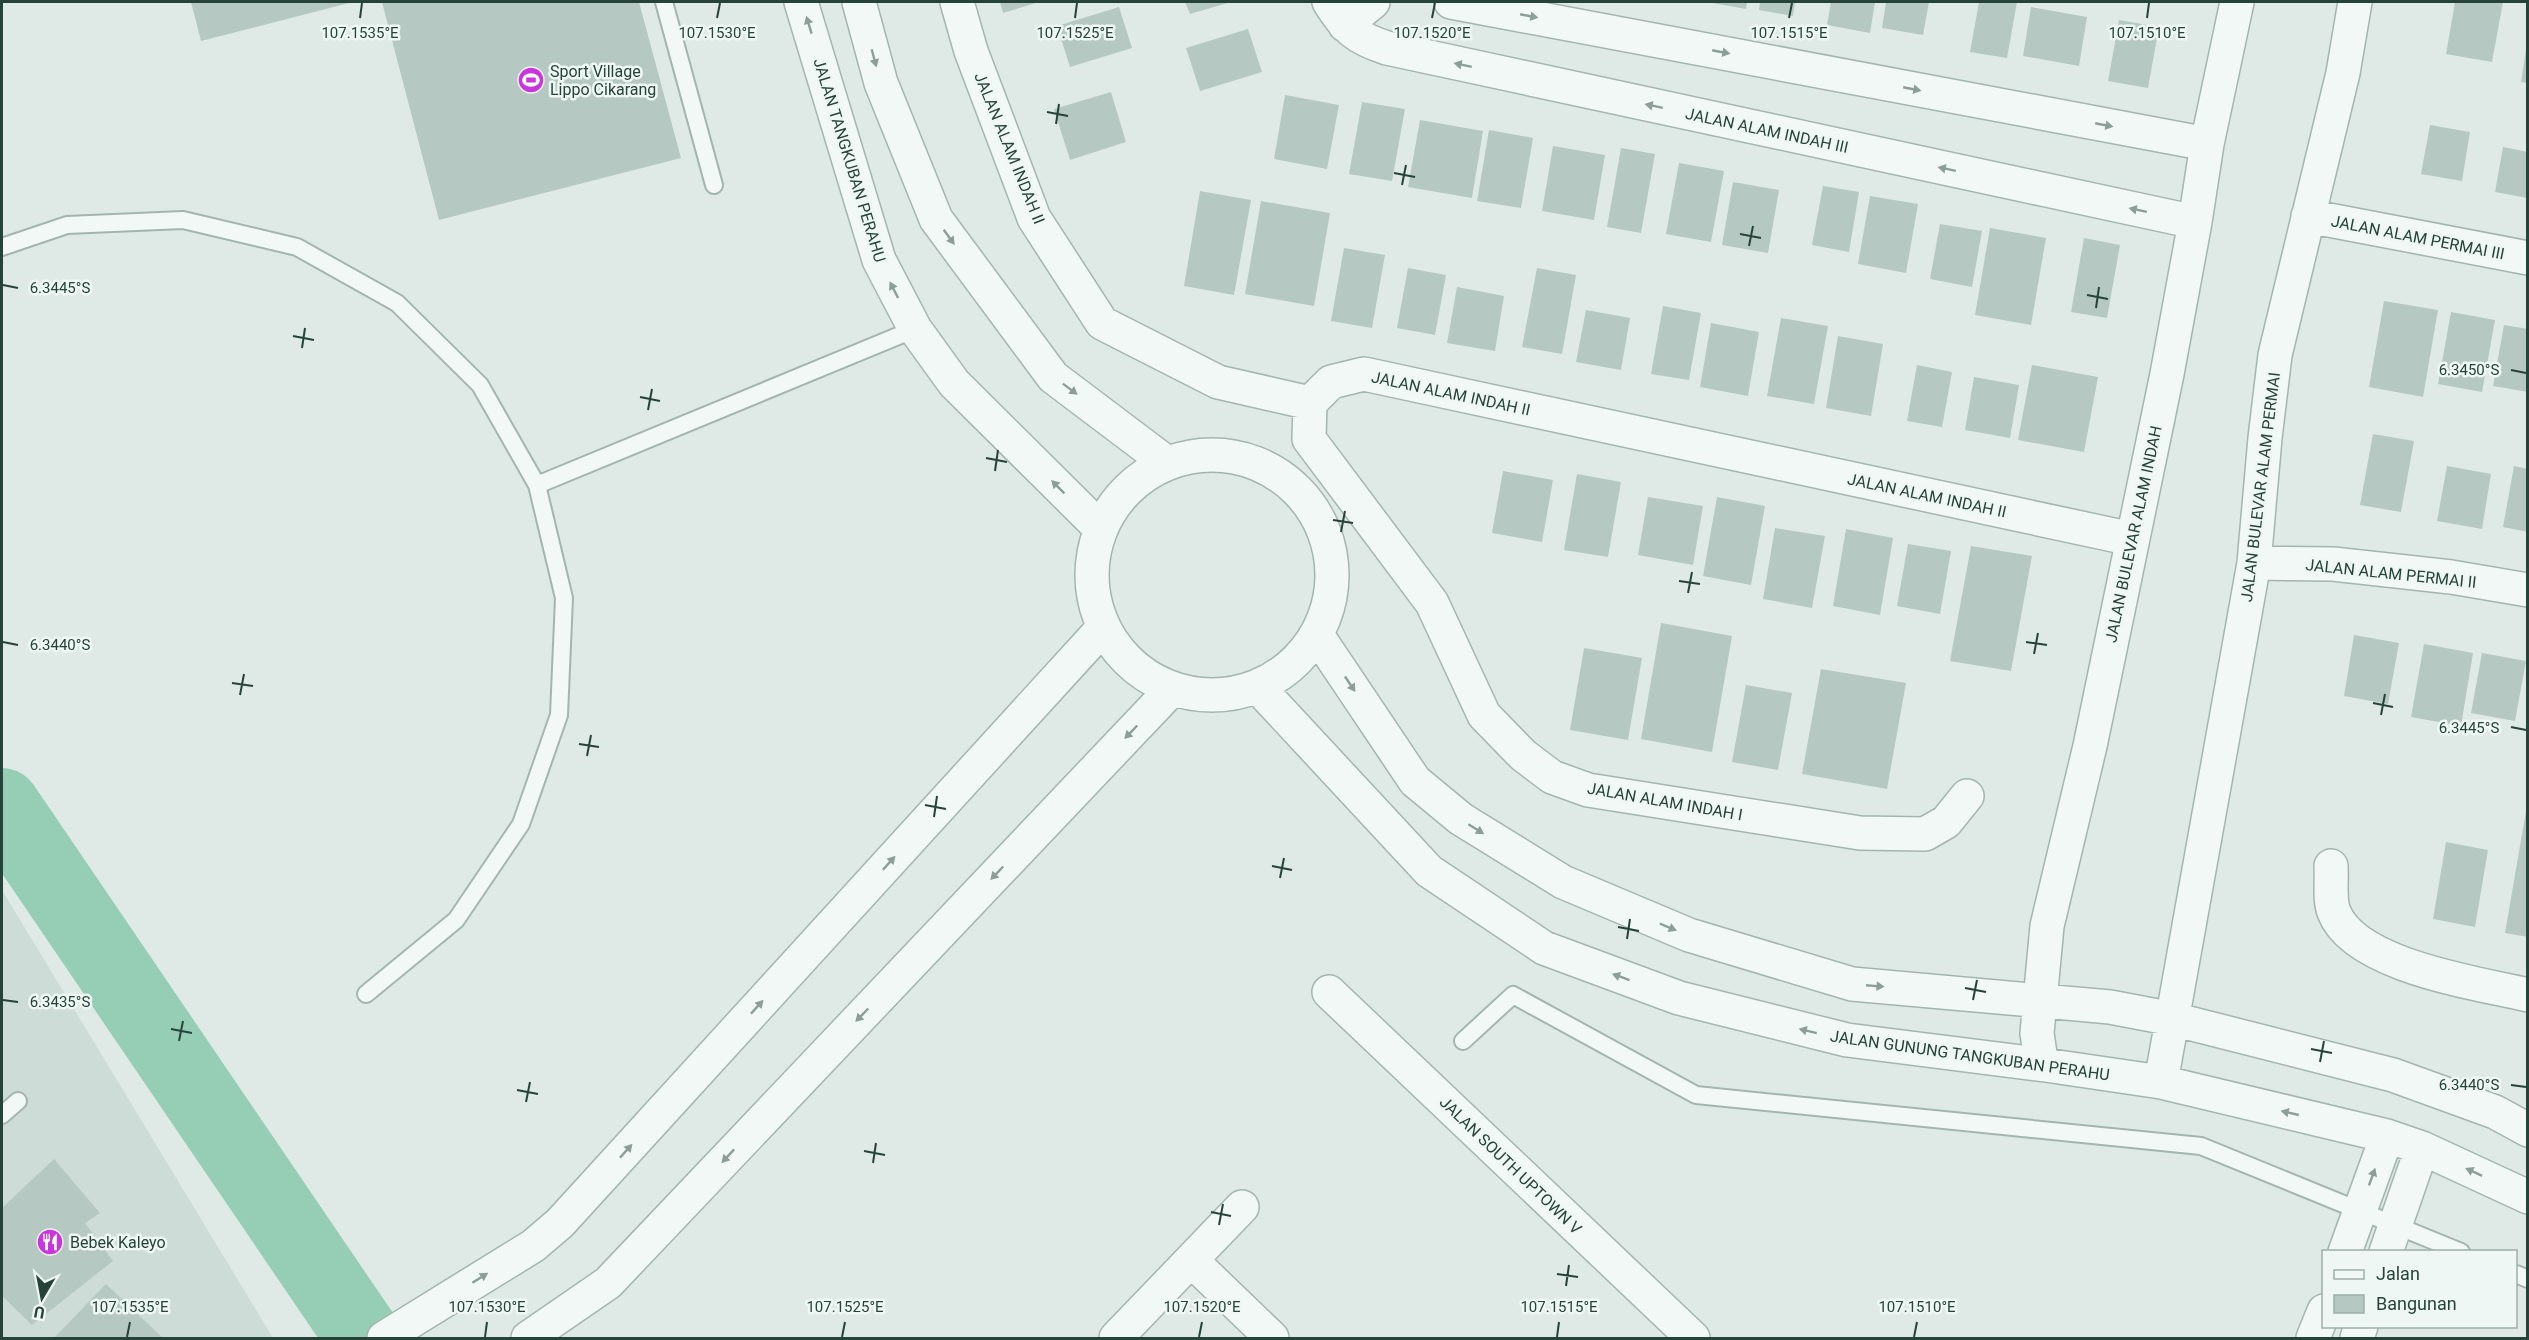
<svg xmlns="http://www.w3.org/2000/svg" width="2529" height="1340" font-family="Roboto,sans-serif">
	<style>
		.built { fill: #cddcd6 }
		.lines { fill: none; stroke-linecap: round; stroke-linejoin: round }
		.river { stroke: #96ceb5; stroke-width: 76 }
		.building { fill: #b6c8c2 }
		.lane-casing { stroke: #a4b5af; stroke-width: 20 }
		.street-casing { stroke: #a4b5af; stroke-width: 36 }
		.lane { stroke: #f2f8f6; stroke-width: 16 }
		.street { stroke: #f2f8f6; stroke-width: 33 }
		.oneway { fill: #8c9e98 }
		.ticks { fill: none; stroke: #26433a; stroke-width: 2 }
		.labels { text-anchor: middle; stroke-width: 5; stroke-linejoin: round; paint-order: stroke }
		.poi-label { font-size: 16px; fill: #26433a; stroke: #eff7f4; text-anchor: start }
		.street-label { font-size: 16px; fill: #26433a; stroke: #eff7f4 }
		.ticks-label { font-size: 15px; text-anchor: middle; fill: #26433a; stroke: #eff7f4; stroke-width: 5; stroke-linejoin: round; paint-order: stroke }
	</style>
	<rect width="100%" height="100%" fill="#dfeae6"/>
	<path class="built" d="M2,890l271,448h-271z"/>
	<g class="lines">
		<path class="river" d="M2,806l362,532"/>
	</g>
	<path class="building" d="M191,2h162l-152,39z
		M382,2h257l42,156 -242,62z
		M1000,2h39l-36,11z
		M1185,2h46l-41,12z
		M1707,2h40l-1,7z
		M1760,2h35l-2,14 -34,-6z
		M1831,2h44l-5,31 -43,-8z
		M1886,2h43l-6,33 -41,-7z
		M1979,2h38l-10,56 -37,-6z
		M2455,2h48l-11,60 -46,-8z
		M1119,7l13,41 -62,19 -13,-41z
		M2031,7l56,10 -8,49 -56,-10z
		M2119,20l40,7 -11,61 -40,-7z
		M1248,29l14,43 -62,19 -14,-43z
		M2526,49h2v34l-7,-1z
		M1111,92l15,50 -56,18 -16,-51z
		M1285,95l54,10 -12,64 -53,-10z
		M1362,102l43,7 -13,72 -43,-7z
		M1420,120l63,11 -11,67 -64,-11z
		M2430,125l40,7 -8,49 -41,-7z
		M1489,130l44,8 -12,70 -44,-7z
		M1553,146l52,9 -11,65 -52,-9z
		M2503,147l25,5v46l-33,-6z
		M1621,148l34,6 -14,79 -34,-6z
		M1679,163l45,8 -13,71 -45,-8z
		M1733,182l46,8 -11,63 -46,-8z
		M1823,186l36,6 -10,60 -37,-7z
		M1200,191l51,9 -17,95 -50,-9z
		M1870,196l48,8 -12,69 -48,-9z
		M1261,201l69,12 -16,93 -69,-12z
		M1940,224l42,7 -10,56 -42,-8z
		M1990,228l56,10 -15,87 -56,-10z
		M2084,238l36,7 -13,73 -36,-6z
		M1344,248l41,7 -13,73 -41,-7z
		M1408,268l38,7 -11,60 -38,-7z
		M1537,268l39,7 -14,79 -40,-7z
		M1457,287l47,9 -9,55 -48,-8z
		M2384,301l54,9 -15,87 -54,-10z
		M1663,306l38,7 -12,67 -38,-6z
		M1586,310l44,8 -9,52 -45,-8z
		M2451,312l44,8 -13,72 -44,-8z
		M1781,318l47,8 -14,78 -47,-8z
		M1711,323l48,9 -11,64 -48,-9z
		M2504,325l24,4v63l-35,-6z
		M1838,336l45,8 -12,72 -45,-8z
		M1917,365l35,7 -10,55 -35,-6z
		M2032,365l66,12 -14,75 -66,-12z
		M1974,377l45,8 -9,53 -45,-8z
		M2373,434l41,7 -13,71 -41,-7z
		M2447,466l44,8 -9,55 -45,-8z
		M2514,466l14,3v63l-25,-5z
		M1503,471l50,9 -11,62 -50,-9z
		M1577,474l44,8 -13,75 -44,-7z
		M1648,497l55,9 -10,59 -55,-10z
		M1717,497l48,9 -14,79 -48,-9z
		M1775,528l50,8 -13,72 -49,-9z
		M1846,529l47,9 -13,77 -47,-9z
		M1908,544l43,7 -11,63 -43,-8z
		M1971,546l61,10 -21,115 -61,-10z
		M1661,623l71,13 -20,116 -71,-13z
		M2354,635l45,8 -11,61 -44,-8z
		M2424,644l49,9 -12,73 -50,-9z
		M1584,648l58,10 -14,82 -58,-10z
		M2482,653l44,8 -11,60 -44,-8z
		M1821,669l85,14 -19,106 -85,-15z
		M1746,685l46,8 -14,77 -46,-8z
		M2526,811h2v126l-23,-4z
		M2446,842l42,8 -13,77 -42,-8z
		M54,1159l46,54 -15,10 28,38 -81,64 -30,-29v-88z
		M106,1284l57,54h-109z"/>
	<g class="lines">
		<defs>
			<path id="lane" d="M664,2l50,183
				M2,247l65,-22 116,-5 114,27 100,56 83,82 57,100 27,113 -5,117 -38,109 -65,96 -90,74
				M537,485l378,-156
				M1463,1041l50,-46 183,100 505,51 260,106
				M2,1115l16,-14
				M2516,1274l12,5"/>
			<path id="street" d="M801,2l78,258 36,69 39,54 146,145
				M859,2l22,81 55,136 117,158 114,86
				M957,2l14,49 63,167 68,105 116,59 92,21
				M1329,2c17,27 27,36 58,46l808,174
				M1451,2l756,142
				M1345,25l28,-23
				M2308,216l220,42
				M1310,403l-1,36 123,164 52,112 39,40 29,22 36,13 272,43 65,1 21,-12 21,-26
				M1310,403l21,-21 33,-8 768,165
				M1092 575a120 120 0 1 1 240 0a120 120 0 1 1-240 0Z
				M2254,563l79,1 118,13 77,13
				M1317,635l98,146 46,38 102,63 126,53 163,49 258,23 63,12 220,56 102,37 33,18
				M1258,687l171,184 115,77 135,50 168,42 198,25 116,17 226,54 35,12 106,49
				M2331,866c1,14 -2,34 3,46 21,54 143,71 194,83
				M1329,992l364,346
				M2045,1065l-5,-11 -3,-21 10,-107 43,-180 77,-372 28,-152 12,-78 30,-142
				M2161,1082l93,-519 11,-125 10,-83 68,-282 12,-71
				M2345,1252l42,-116
				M2386,1252l36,-104
				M1191,1260l81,78
				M384,1338l149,-92 27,-23 543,-595
				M528,1338l80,-55 563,-593
				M1116,1338l126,-131
				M2313,1338l11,-27
				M2357,1338l4,-12"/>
		</defs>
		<use href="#lane" class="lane-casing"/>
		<use href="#street" class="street-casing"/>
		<use href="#lane" class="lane"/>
		<use href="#street" class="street"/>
	</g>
	<defs><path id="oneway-solid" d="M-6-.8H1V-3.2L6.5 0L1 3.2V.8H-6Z" transform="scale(1.5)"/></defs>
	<g class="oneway">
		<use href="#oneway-solid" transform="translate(1529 16) rotate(11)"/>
		<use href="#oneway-solid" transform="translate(809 25) rotate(-107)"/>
		<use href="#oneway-solid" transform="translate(1721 52) rotate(11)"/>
		<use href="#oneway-solid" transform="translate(874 58) rotate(75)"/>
		<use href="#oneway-solid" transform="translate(1463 65) rotate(-168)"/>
		<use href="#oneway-solid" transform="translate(1912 89) rotate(11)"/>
		<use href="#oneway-solid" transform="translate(1654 106) rotate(-168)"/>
		<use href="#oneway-solid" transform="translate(2104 125) rotate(11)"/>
		<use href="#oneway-solid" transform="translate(1947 169) rotate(-168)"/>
		<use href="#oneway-solid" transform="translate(2138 210) rotate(-168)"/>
		<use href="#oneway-solid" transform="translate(949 237) rotate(54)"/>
		<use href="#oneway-solid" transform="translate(894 290) rotate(-117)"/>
		<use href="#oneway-solid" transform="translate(1070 389) rotate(37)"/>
		<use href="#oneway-solid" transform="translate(1058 487) rotate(-135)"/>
		<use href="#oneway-solid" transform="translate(1350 684) rotate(56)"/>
		<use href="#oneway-solid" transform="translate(1131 732) rotate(134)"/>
		<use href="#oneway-solid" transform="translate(1476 829) rotate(32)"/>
		<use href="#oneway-solid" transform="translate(889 863) rotate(-48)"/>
		<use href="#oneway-solid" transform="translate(997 873) rotate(134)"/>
		<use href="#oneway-solid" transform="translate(1668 927) rotate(23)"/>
		<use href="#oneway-solid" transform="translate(1621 977) rotate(-160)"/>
		<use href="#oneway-solid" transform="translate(1875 986) rotate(5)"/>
		<use href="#oneway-solid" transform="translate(757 1007) rotate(-48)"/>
		<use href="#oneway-solid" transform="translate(862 1015) rotate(134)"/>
		<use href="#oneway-solid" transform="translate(1808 1031) rotate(-166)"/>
		<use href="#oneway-solid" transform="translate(2290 1113) rotate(-167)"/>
		<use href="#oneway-solid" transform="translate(626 1151) rotate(-48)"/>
		<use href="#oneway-solid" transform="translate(728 1156) rotate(133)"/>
		<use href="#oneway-solid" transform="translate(2474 1172) rotate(-155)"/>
		<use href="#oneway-solid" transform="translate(2372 1177) rotate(-70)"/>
		<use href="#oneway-solid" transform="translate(480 1278) rotate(-32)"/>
	</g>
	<path class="ticks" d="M360,18l2,-15M717,18l3,-15M1075,18l2,-15M1432,18l3,-15M1789,18l3,-15M2147,18l2,-15M1047,112l21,4M1056,124l3,-20M1394,173l21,4M1402,185l4,-20M1740,234l21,4M1749,246l4,-20M3,285l15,3M2087,295l21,4M2096,308l3,-21M293,336l21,4M302,348l3,-20M2511,370l15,3M640,397l20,4M648,410l4,-21M986,458l21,4M995,471l3,-21M1333,520l20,3M1341,532l4,-21M1679,581l21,3M1688,593l4,-21M3,642l15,3M2026,642l21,3M2034,654l4,-21M232,683l21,3M240,695l4,-21M2373,703l20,4M2381,715l4,-21M2511,727l15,3M579,744l20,3M587,756l4,-21M925,805l21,4M934,817l3,-21M1272,866l20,4M1280,878l4,-20M1618,927l21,4M1627,939l3,-20M1965,988l21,4M3,1000l15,2M1973,1000l4,-20M171,1029l21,4M179,1041l4,-20M2311,1049l21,4M2320,1062l4,-21M2511,1085l15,2M517,1090l21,4M526,1102l4,-20M864,1151l21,4M873,1163l3,-20M1211,1212l20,4M1219,1225l4,-21M1557,1274l21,3M1566,1286l3,-21M127,1337l3,-15M485,1337l2,-15M842,1337l3,-15M1199,1337l3,-15M1557,1337l2,-15M1914,1337l3,-15"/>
	<defs>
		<symbol id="stadium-disc" viewBox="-11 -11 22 22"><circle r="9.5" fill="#ca36dd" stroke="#eff7f4"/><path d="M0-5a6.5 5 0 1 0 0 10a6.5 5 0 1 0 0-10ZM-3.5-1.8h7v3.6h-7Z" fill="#fff"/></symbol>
		<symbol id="restaurant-disc" viewBox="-11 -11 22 22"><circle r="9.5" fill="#ca36dd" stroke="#eff7f4"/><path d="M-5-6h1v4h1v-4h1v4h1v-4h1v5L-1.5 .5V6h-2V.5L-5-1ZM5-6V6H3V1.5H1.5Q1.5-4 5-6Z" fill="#fff"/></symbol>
	</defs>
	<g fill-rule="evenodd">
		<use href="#stadium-disc" x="516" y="65" width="30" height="30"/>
		<use href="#restaurant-disc" x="35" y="1227" width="30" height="30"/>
	</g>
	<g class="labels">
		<g class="poi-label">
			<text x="550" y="77">Sport Village<tspan x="550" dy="18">Lippo Cikarang</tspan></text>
			<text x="70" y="1248">Bebek Kaleyo</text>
		</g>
		<g class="street-label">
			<text transform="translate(1767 130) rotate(12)" y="6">JALAN ALAM INDAH III</text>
			<text transform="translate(1010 148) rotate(68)" y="6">JALAN ALAM INDAH II</text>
			<text transform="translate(850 160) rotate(73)" y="6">JALAN TANGKUBAN PERAHU</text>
			<text transform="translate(2418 237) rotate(11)" y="6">JALAN ALAM PERMAI III</text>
			<text transform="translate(1451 393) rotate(12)" y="6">JALAN ALAM INDAH II</text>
			<text transform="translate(2260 487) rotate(-83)" y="6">JALAN BULEVAR ALAM PERMAI</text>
			<text transform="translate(1927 495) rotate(12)" y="6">JALAN ALAM INDAH II</text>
			<text transform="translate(2133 534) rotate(-78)" y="6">JALAN BULEVAR ALAM INDAH</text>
			<text transform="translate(2391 573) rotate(6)" y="6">JALAN ALAM PERMAI II</text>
			<text transform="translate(1665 801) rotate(10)" y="6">JALAN ALAM INDAH I</text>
			<text transform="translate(1970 1055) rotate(8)" y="6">JALAN GUNUNG TANGKUBAN PERAHU</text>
			<text transform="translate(1511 1165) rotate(44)" y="6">JALAN SOUTH UPTOWN V</text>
		</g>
	</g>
	<g class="ticks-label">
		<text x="360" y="38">107.1535°E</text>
		<text x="717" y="38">107.1530°E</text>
		<text x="1075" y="38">107.1525°E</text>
		<text x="1432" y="38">107.1520°E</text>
		<text x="1789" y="38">107.1515°E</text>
		<text x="2147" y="38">107.1510°E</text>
		<text x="60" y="293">6.3445°S</text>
		<text x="2469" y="375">6.3450°S</text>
		<text x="60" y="650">6.3440°S</text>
		<text x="2469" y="733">6.3445°S</text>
		<text x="60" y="1007">6.3435°S</text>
		<text x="2469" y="1090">6.3440°S</text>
		<text x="130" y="1312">107.1535°E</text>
		<text x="487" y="1312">107.1530°E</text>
		<text x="845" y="1312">107.1525°E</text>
		<text x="1202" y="1312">107.1520°E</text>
		<text x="1559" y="1312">107.1515°E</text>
		<text x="1917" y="1312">107.1510°E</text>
	</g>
	<rect width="2529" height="1340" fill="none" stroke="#26433a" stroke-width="6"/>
	<rect x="2322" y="1250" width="195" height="78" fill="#eff7f4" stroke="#9fafaa" stroke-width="1.5"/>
	<rect x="2334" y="1270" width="30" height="9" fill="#f2f8f6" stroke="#9fafaa" stroke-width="1.5"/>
	<text x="2376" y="1280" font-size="18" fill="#26433a">Jalan</text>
	<rect x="2334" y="1295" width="30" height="18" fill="#b6c8c2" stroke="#9fafaa" stroke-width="1.5"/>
	<text x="2376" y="1310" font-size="18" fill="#26433a">Bangunan</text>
	<g transform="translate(42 1298) rotate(190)" stroke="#eff7f4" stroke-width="4.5" paint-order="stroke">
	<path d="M0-4.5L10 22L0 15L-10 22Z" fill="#26433a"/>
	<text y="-9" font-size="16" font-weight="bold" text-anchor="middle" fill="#26433a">U</text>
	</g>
</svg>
